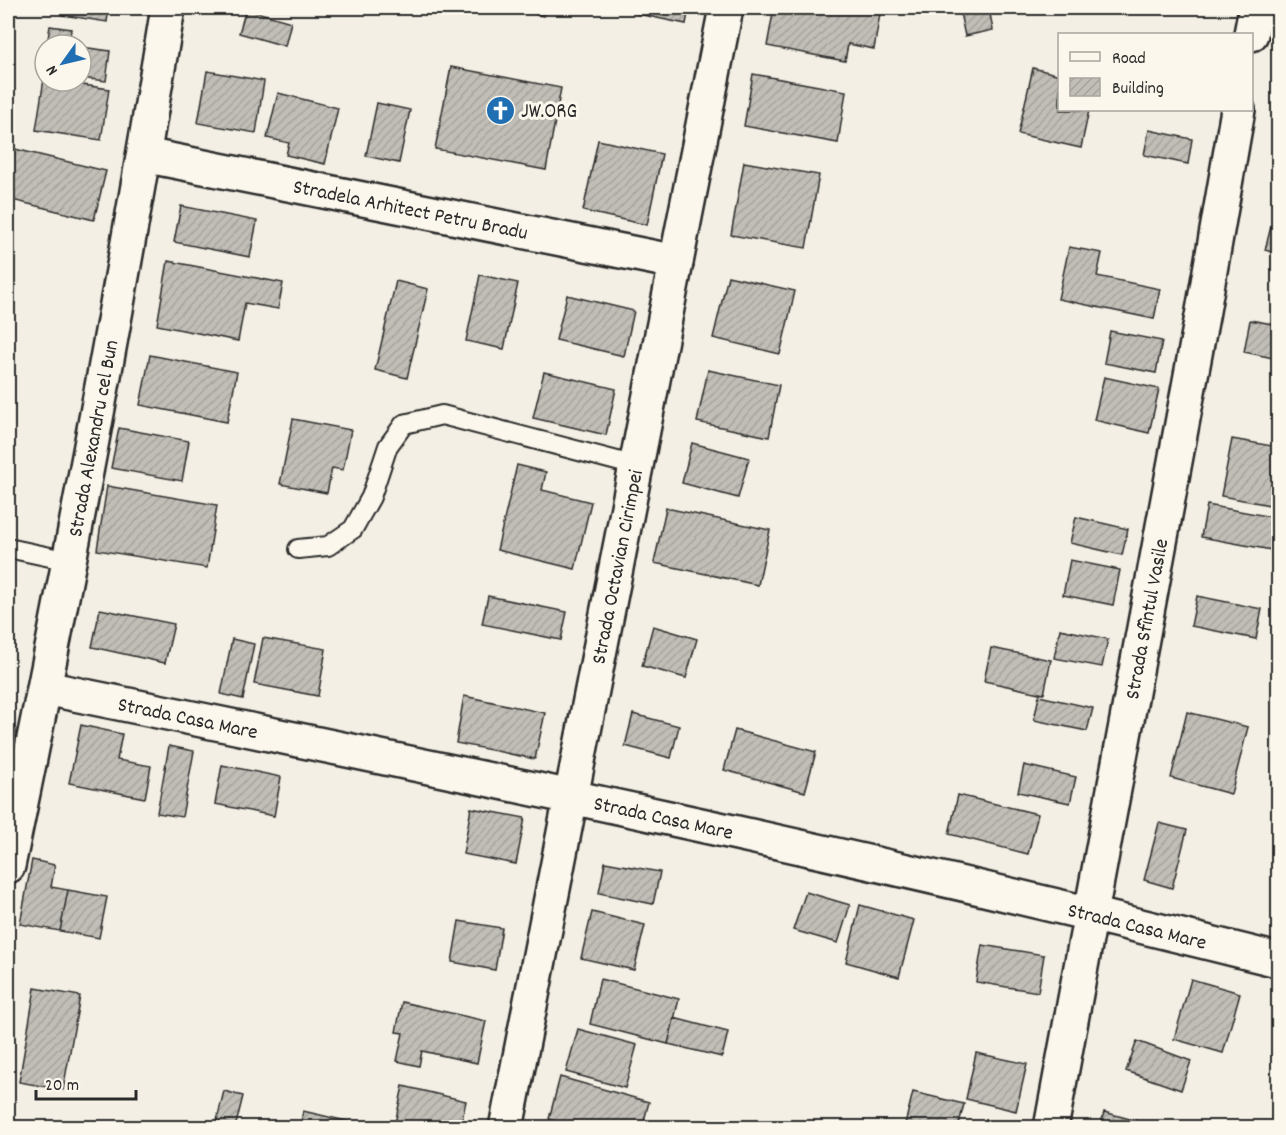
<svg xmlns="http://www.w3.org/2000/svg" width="1286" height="1135" font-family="Dekko,sans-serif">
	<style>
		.building { fill: url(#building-hatch); stroke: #2b2b2b; stroke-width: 1.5 }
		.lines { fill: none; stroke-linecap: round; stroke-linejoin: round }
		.service-casing { stroke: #2b2b2b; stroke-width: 22 }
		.minor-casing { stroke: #2b2b2b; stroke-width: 38 }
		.tertiary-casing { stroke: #2b2b2b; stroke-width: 38 }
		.service { stroke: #fbf7ec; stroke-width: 18 }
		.minor { stroke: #fbf7ec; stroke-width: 33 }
		.tertiary { stroke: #fbf7ec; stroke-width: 33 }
		.labels { text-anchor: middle; stroke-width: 6; stroke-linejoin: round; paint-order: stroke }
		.poi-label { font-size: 21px; fill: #2b2b2b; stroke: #fbf7ec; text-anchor: start }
		.street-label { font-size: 21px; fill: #2b2b2b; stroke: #fbf7ec }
	</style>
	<defs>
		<pattern id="building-hatch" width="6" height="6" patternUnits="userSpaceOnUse" patternTransform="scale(1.5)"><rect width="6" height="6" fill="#c0beb6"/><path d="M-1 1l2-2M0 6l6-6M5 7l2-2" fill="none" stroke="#a5a39d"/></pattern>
	</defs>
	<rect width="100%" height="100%" fill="#f3efe4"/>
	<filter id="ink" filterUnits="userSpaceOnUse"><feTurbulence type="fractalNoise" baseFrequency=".0167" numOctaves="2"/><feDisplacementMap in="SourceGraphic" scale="12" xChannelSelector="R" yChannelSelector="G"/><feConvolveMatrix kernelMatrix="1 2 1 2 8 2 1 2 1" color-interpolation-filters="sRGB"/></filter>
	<g filter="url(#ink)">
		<path class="building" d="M64,8h45l-2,14 -45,-7z
			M504,8h42l-2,8z
			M634,8h55l-3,16 -53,-11z
			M774,8h107l-7,41 -26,-5 -3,17 -78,-15z
			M959,8h30l4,22 -28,6z
			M246,9l45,13 -6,24 -46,-13z
			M50,26l21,3 -2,16h-22z
			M81,47l29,4 -4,30 -25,-3z
			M451,67l110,21 -15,82 -111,-21z
			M1033,68l27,7v35h29l-8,38 -63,-14z
			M207,71l57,10 -8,52 -58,-10z
			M753,74l93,17 -8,52 -94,-17z
			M44,79l65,10 -8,51 -65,-10z
			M278,93l60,15 -13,56 -39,-9 3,-12 -22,-5z
			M377,103l33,7 -11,53 -33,-7z
			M1149,130l43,9 -4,25 -44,-9z
			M598,140l64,14 -15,71 -64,-14z
			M15,149l91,22 -12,49 -86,-21v-21z
			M744,162l75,13 -13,73 -75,-13z
			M1278,199v55l-13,-4z
			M181,206l76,15 -7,36 -76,-15z
			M1069,247l33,6 -5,23 63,13 -6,30 -96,-20z
			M168,261l115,22 -5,26 -33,-6 -7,38 -81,-16z
			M480,275l38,8 -14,66 -38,-8z
			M728,276l67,15 -15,63 -67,-16z
			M396,281l32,8 -21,89 -32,-8z
			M567,295l67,16 -10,45 -68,-16z
			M1250,320l28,5v34l-34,-7z
			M1110,331l52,10 -6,32 -52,-10z
			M150,355l87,17 -10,50 -87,-17z
			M708,370l71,15 -10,52 -72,-15z
			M544,372l72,17 -10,46 -73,-17z
			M1104,377l55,12 -10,44 -55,-13z
			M293,419l58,11 -8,40 -11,-2 -5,25 -47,-9z
			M119,428l70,13 -7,40 -71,-13z
			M1232,439l46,8 -8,58 -49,-9z
			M692,443l57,15 -11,40 -56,-15z
			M517,465l29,7 -4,18 49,12 -16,67 -78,-19z
			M107,486l110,19 -10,63 -110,-18z
			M1207,505l71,13 -1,33 -76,-14z
			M666,508l104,22 -12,55 -104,-22z
			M1076,517l52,12 -6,26 -52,-12z
			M1070,560l50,10 -7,35 -50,-10z
			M488,596l79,16 -6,28 -79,-16z
			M1197,596l65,13 -6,30 -65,-13z
			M100,609l74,15 -9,39 -73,-16z
			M653,626l44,13 -11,39 -44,-12z
			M1060,629l48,10 -6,28 -48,-9z
			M263,638l63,11 -8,47 -64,-12z
			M232,639l22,5 -11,55 -22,-5z
			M991,648l60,12 -7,34 -60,-13z
			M464,696l81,17 -10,46 -79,-16z
			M1039,696l54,12 -6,23 -53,-11z
			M1187,712l61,15 -17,67 -60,-16z
			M633,714l46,12 -8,32 -46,-12z
			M81,725l41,9 -5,26 34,6 -6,32 -76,-15z
			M735,730l81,22 -11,40 -81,-22z
			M169,746l25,5 -12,66 -25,-4z
			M222,765l59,12 -7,39 -59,-12z
			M1024,765l52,12 -6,26 -52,-11z
			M958,795l80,19 -10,40 -79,-20z
			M471,808l54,10 -9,46 -53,-10z
			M1159,823l28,7 -15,58 -28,-8z
			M32,860l23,5 -4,22 17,3 -8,41 -40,-7z
			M605,862l55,10 -7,32 -54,-11z
			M68,890l39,7 -8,41 -39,-7z
			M806,892l44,13 -12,38 -45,-13z
			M860,905l54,15 -15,57 -53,-15z
			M592,912l53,13 -11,45 -53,-12z
			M459,921l43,7 -7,42 -43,-8z
			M982,945l62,10 -6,37 -62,-10z
			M600,979l79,20 -11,45 -78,-20z
			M1191,979l49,14 -17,60 -49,-14z
			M35,988l45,8 -17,94 -44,-8z
			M402,1002l84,19 -9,42 -55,-12 -3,15 -22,-5 6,-28 -7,-1z
			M674,1018l54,14 -6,25 -54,-13z
			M578,1029l59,16 -12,43 -59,-16z
			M1137,1041l54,20 -10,29 -55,-19z
			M976,1053l51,11 -11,47 -50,-12z
			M560,1077l89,25 -7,26h-64l-29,-9z
			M403,1086l63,15 -6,27h-66z
			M224,1091l19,5 -8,32h-20z
			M913,1092l51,12 -6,24h-54z
			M303,1111l52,12 -1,5h-54z
			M1104,1112l55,15 -1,1h-58z"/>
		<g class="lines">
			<defs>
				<path id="service" d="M8,548l61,13
					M298,549l30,-3 25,-17 18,-32 17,-51 16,-22 38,-9 194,51"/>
				<g id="minor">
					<path id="s1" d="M144,155l532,107"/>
					<path id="s2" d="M45,688c413,84 825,169 1233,272"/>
					<path id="s3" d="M8,866c59,-285 113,-571 160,-858"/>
					<path id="s4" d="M506,1128l220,-1120"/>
				</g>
				<g id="tertiary">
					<path d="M1251,34l5,-26"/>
					<path id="s5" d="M1051,1128l152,-817 35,-201"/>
				</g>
			</defs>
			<use href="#service" class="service-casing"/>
			<use href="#minor" class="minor-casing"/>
			<use href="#tertiary" class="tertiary-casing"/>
			<use href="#service" class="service"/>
			<use href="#minor" class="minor"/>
			<use href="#tertiary" class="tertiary"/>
		</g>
	</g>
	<defs>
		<symbol id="church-disc" viewBox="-11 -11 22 22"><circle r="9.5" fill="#1f6fb2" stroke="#fbf7ec"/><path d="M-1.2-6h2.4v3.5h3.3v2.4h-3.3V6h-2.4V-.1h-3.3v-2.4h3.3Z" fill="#fff"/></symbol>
	</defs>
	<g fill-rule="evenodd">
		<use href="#church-disc" x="484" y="94" width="33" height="33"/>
	</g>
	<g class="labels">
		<g class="poi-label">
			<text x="521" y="117">JW.ORG</text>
		</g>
		<g class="street-label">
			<text dy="7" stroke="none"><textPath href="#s1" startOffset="272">Stradela Arhitect Petru Bradu</textPath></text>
			<text dy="7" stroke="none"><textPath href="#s3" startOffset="436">Strada Alexandru cel Bun</textPath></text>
			<text dy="7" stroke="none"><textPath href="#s4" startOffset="572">Strada Octavian Cirimpei</textPath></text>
			<text dy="7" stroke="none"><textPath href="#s5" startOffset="518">Strada Sfîntul Vasile</textPath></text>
			<text dy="7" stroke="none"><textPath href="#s2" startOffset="146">Strada Casa Mare</textPath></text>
			<text dy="7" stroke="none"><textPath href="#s2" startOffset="632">Strada Casa Mare</textPath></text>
			<text dy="7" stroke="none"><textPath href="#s2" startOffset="1118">Strada Casa Mare</textPath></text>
		</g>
	</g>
	<rect width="1286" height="1135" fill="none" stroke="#fbf7ec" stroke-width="30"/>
	<rect x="15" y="15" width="1256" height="1105" fill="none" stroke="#2b2b2b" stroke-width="2" filter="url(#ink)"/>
	<rect x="1058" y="33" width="195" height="78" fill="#fbf7ec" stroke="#a8a59f" stroke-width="1.5"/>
	<rect x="1070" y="52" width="30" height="9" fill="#fbf7ec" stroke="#a8a59f" stroke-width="1.5"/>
	<text x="1112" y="63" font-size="18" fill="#2b2b2b">Road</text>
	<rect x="1070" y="78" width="30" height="18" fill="url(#building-hatch)" stroke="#a8a59f" stroke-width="1.5"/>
	<text x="1112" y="93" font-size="18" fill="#2b2b2b">Building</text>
	<g transform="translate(63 63) rotate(236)"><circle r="28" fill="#fbf7ec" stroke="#a8a59f" stroke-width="1.5"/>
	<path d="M0-4.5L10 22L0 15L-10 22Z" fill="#1f6fb2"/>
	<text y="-9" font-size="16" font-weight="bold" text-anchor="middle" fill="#2b2b2b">N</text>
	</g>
	<path d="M36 1090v9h100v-9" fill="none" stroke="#2b2b2b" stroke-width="3"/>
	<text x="45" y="1090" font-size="18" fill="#2b2b2b" stroke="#fbf7ec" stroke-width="4.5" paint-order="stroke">20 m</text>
</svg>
